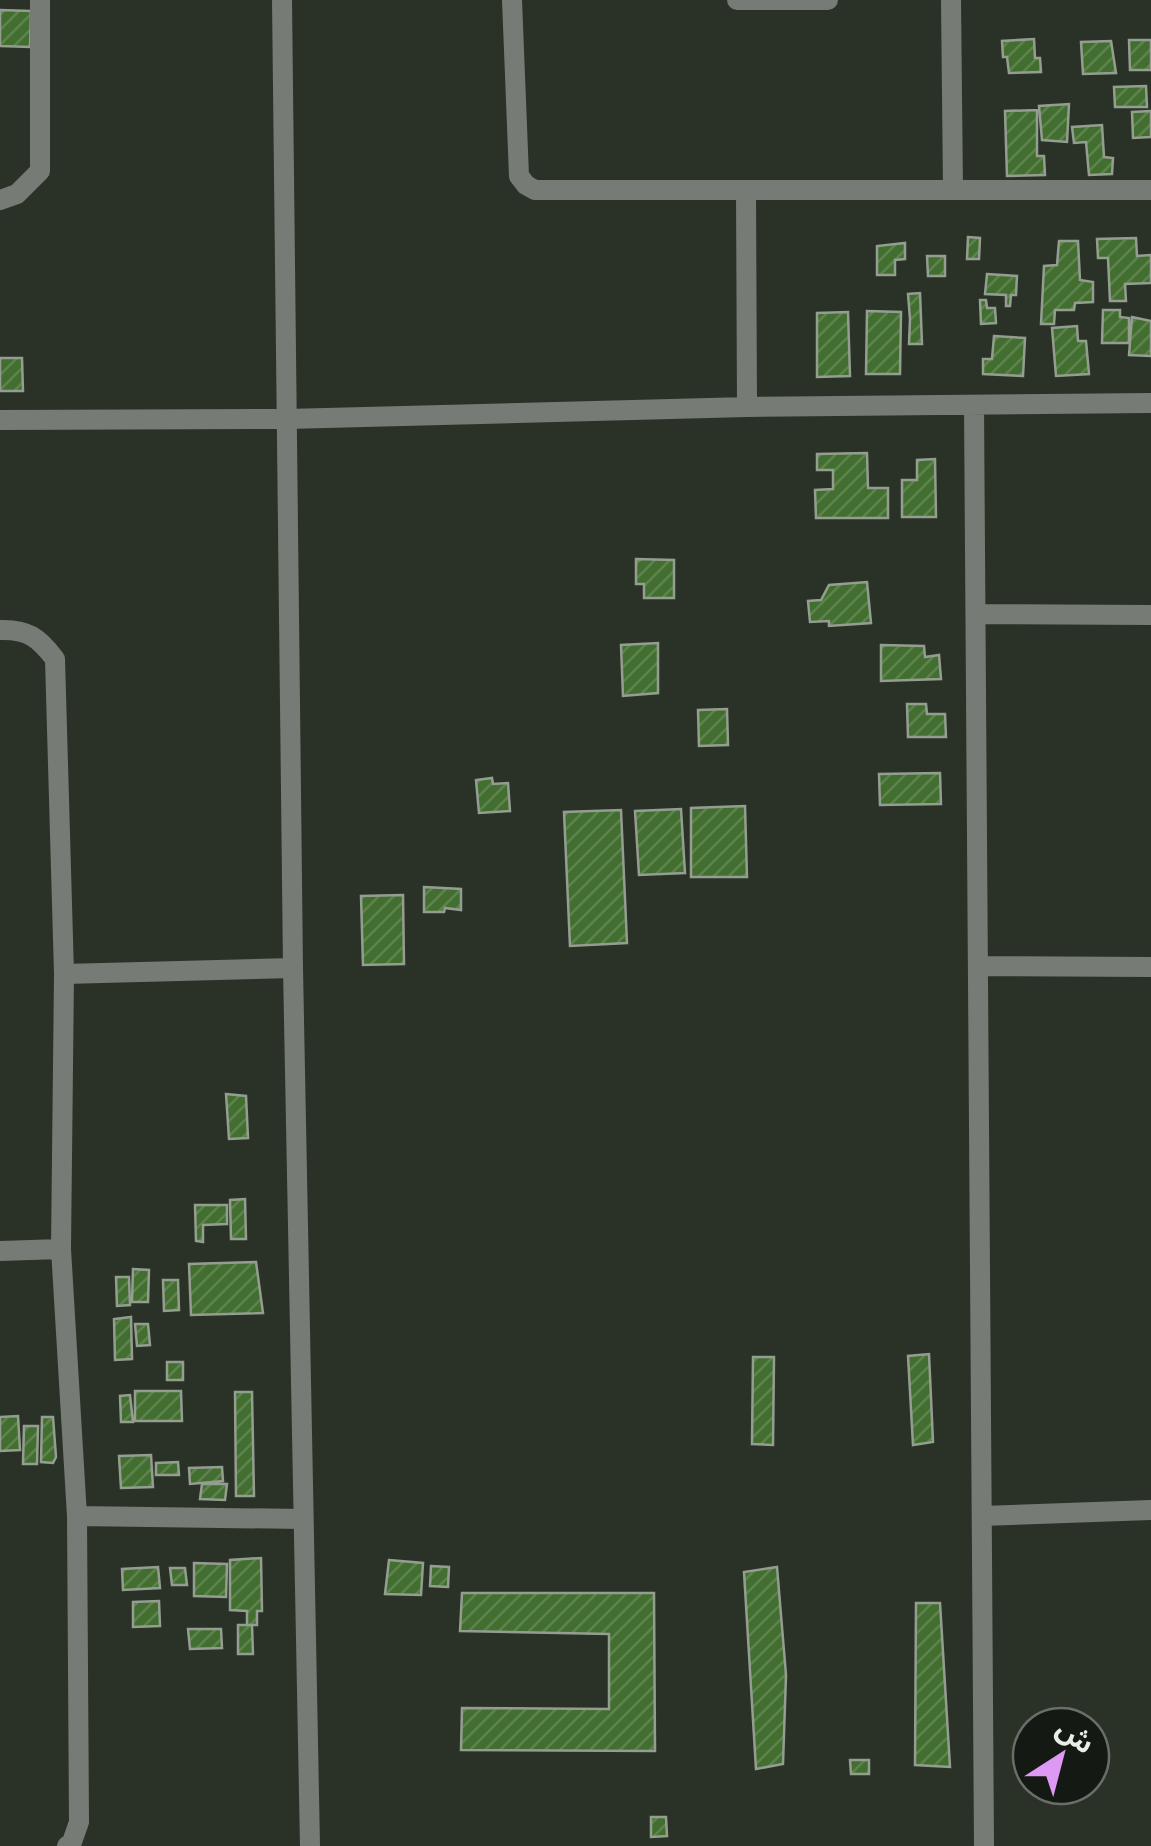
<svg xmlns="http://www.w3.org/2000/svg" width="1151" height="1846" font-family="Roboto,'Noto Sans Arabic',sans-serif">
	<style>
		.building { fill: url(#building-hatch); stroke: #949e90; stroke-width: 2.5 }
		.lines { fill: none; stroke-linecap: round; stroke-linejoin: round }
		.minor { stroke: #777b75; stroke-width: 20 }
		.tertiary { stroke: #777b75; stroke-width: 20 }
	</style>
	<defs>
		<pattern id="building-hatch" width="6" height="6" patternUnits="userSpaceOnUse" patternTransform="scale(2.5)"><rect width="6" height="6" fill="#426e30"/><path d="M-1 1l2-2M0 6l6-6M5 7l2-2" fill="none" stroke="#5d834e"/></pattern>
	</defs>
	<rect width="100%" height="100%" fill="#2a3227"/>
	<path class="building" d="M0,10l31,1 -1,36 -30,-1z
		M1034,39l1,19h5l1,14 -32,1 -2,-16h-4l-1,-16z
		M1129,40h22v30h-21z
		M1111,41l5,32 -33,1 -2,-32z
		M1146,86l1,21h-32l-1,-20z
		M1069,104l-2,38 -25,-2 -3,-34z
		M1037,110v46h7l1,19 -38,1 -2,-65z
		M1151,111v26l-18,1 -1,-26z
		M1102,125l2,32 9,1 -1,16 -23,1 -3,-33 -12,1 -2,-16z
		M968,237l12,1 -1,21h-12z
		M1136,238l1,18 14,-1v28l-26,1 1,17h-16l-2,-43h-10l-1,-19z
		M1059,241h19l2,39 13,2v20l-18,1 -1,7h-19l-1,14h-13l3,-58 13,-1z
		M905,243v16l-10,1v15h-18v-29z
		M927,256h18v20h-17z
		M987,274l30,2 -1,19h-5l-1,11h-4v-11l-21,-1z
		M920,293l2,51h-13l1,-25 -2,-25z
		M980,300h6l1,8h8l1,15 -15,1z
		M1103,310h17v7l9,1v25h-27z
		M867,311l34,1 -1,62h-34z
		M848,312l2,64 -33,1v-64z
		M1132,317l19,4v35l-22,-1z
		M1077,326l1,15h8l3,33 -33,2 -4,-48z
		M994,336l31,2 -2,38 -40,-2v-15h9z
		M0,358h22l1,33h-23z
		M867,453l1,35h20v30h-72l-1,-28 18,-1v-19h-16v-16z
		M935,459l1,58h-34v-37h15v-20z
		M636,559l38,1v38h-30v-14h-8z
		M867,582l4,41 -42,3v-5l-19,1 -2,-21 13,-1 8,-15z
		M658,643v50l-35,3 -2,-51z
		M881,645l43,1 1,11 14,-2 2,24 -60,2z
		M907,704h19l1,10h18l1,23h-38z
		M727,709l1,36 -29,1 -1,-36z
		M940,773l1,31 -61,1 -1,-31z
		M492,778l1,6 15,-1 2,28 -31,2 -3,-33z
		M745,806l2,71h-56v-69z
		M681,809l4,64 -46,2 -4,-64z
		M621,810l6,133 -57,3 -6,-134z
		M424,887l37,2v21l-16,-2 -1,4h-20z
		M403,895l1,69 -41,1 -2,-69z
		M226,1094l20,2 2,42 -19,1z
		M245,1199l1,40h-15l-1,-39z
		M195,1205h32v19l-24,1v17l-7,-1z
		M256,1262l7,51 -72,2 -2,-51z
		M133,1269l16,1 -1,32h-16z
		M116,1277h13l1,28 -13,1z
		M163,1280h15l1,30 -15,1z
		M131,1317l1,42 -17,1 -1,-41z
		M135,1324h13l2,21 -13,1z
		M929,1354l4,88 -20,3 -5,-89z
		M753,1357h21l-1,88 -21,-1z
		M167,1362h16v18h-16z
		M135,1391h46l1,30h-47z
		M235,1392h17l2,104h-18z
		M130,1395l3,27h-12l-1,-26z
		M18,1416l2,34 -20,1v-34z
		M42,1417h11l3,40 -3,6 -12,-1z
		M24,1426h14l-1,38h-14z
		M151,1455l2,32 -32,1 -2,-32z
		M178,1462l1,13h-23v-12z
		M222,1467l1,14 -33,3 -1,-16z
		M202,1484h25l-2,16 -25,-1z
		M261,1558l1,53h-5v14h-10v-14l-17,-1v-50z
		M389,1560l34,3 -2,32 -36,-1z
		M194,1563l33,1 -1,33 -32,-1z
		M431,1566l18,1 -1,20 -18,-1z
		M158,1567l2,21 -37,2 -1,-21z
		M777,1567l9,108 -3,89 -27,5 -12,-197z
		M170,1568h15l2,17h-15z
		M462,1593h192l1,158 -194,-1 1,-42 147,1v-75l-149,-3z
		M159,1601l1,25 -27,1v-25z
		M916,1603h24l10,164 -35,-2z
		M238,1625h14l1,29h-15z
		M188,1629h33l1,19 -32,1z
		M850,1760h19v14h-18z
		M651,1817h15l1,19 -16,1z"/>
	<g class="lines">
		<path class="minor" d="M512,0l7,176 7,9 9,5h616
			M737,0h91
			M951,0l2,189
			M746,190l1,217
			M0,200l17,-6 23,-23v-171
			M974,405l10,1441
			M0,420l287,-1 460,-12 404,-4
			M976,614l175,1
			M0,630c28,-1 39,8 55,29l9,315 -3,275 16,267 2,306 -7,20 -5,4
			M978,966l173,1
			M64,974l229,-6
			M0,1251l61,-2
			M77,1516l226,3
			M982,1516l169,-6"/>
		<path class="tertiary" d="M282,0l11,968 17,878"/>
	</g>
	<g transform="translate(1061 1756) rotate(36)"><circle r="48" fill="#151914" stroke="#6a6e68" stroke-width="2.5"/>
	<path d="M0-8L18 38L0 25L-18 38Z" fill="#dd99f3"/>
	<text y="-15" font-size="28" font-weight="bold" text-anchor="middle" fill="#e9eee7">ش</text>
	</g>
</svg>
